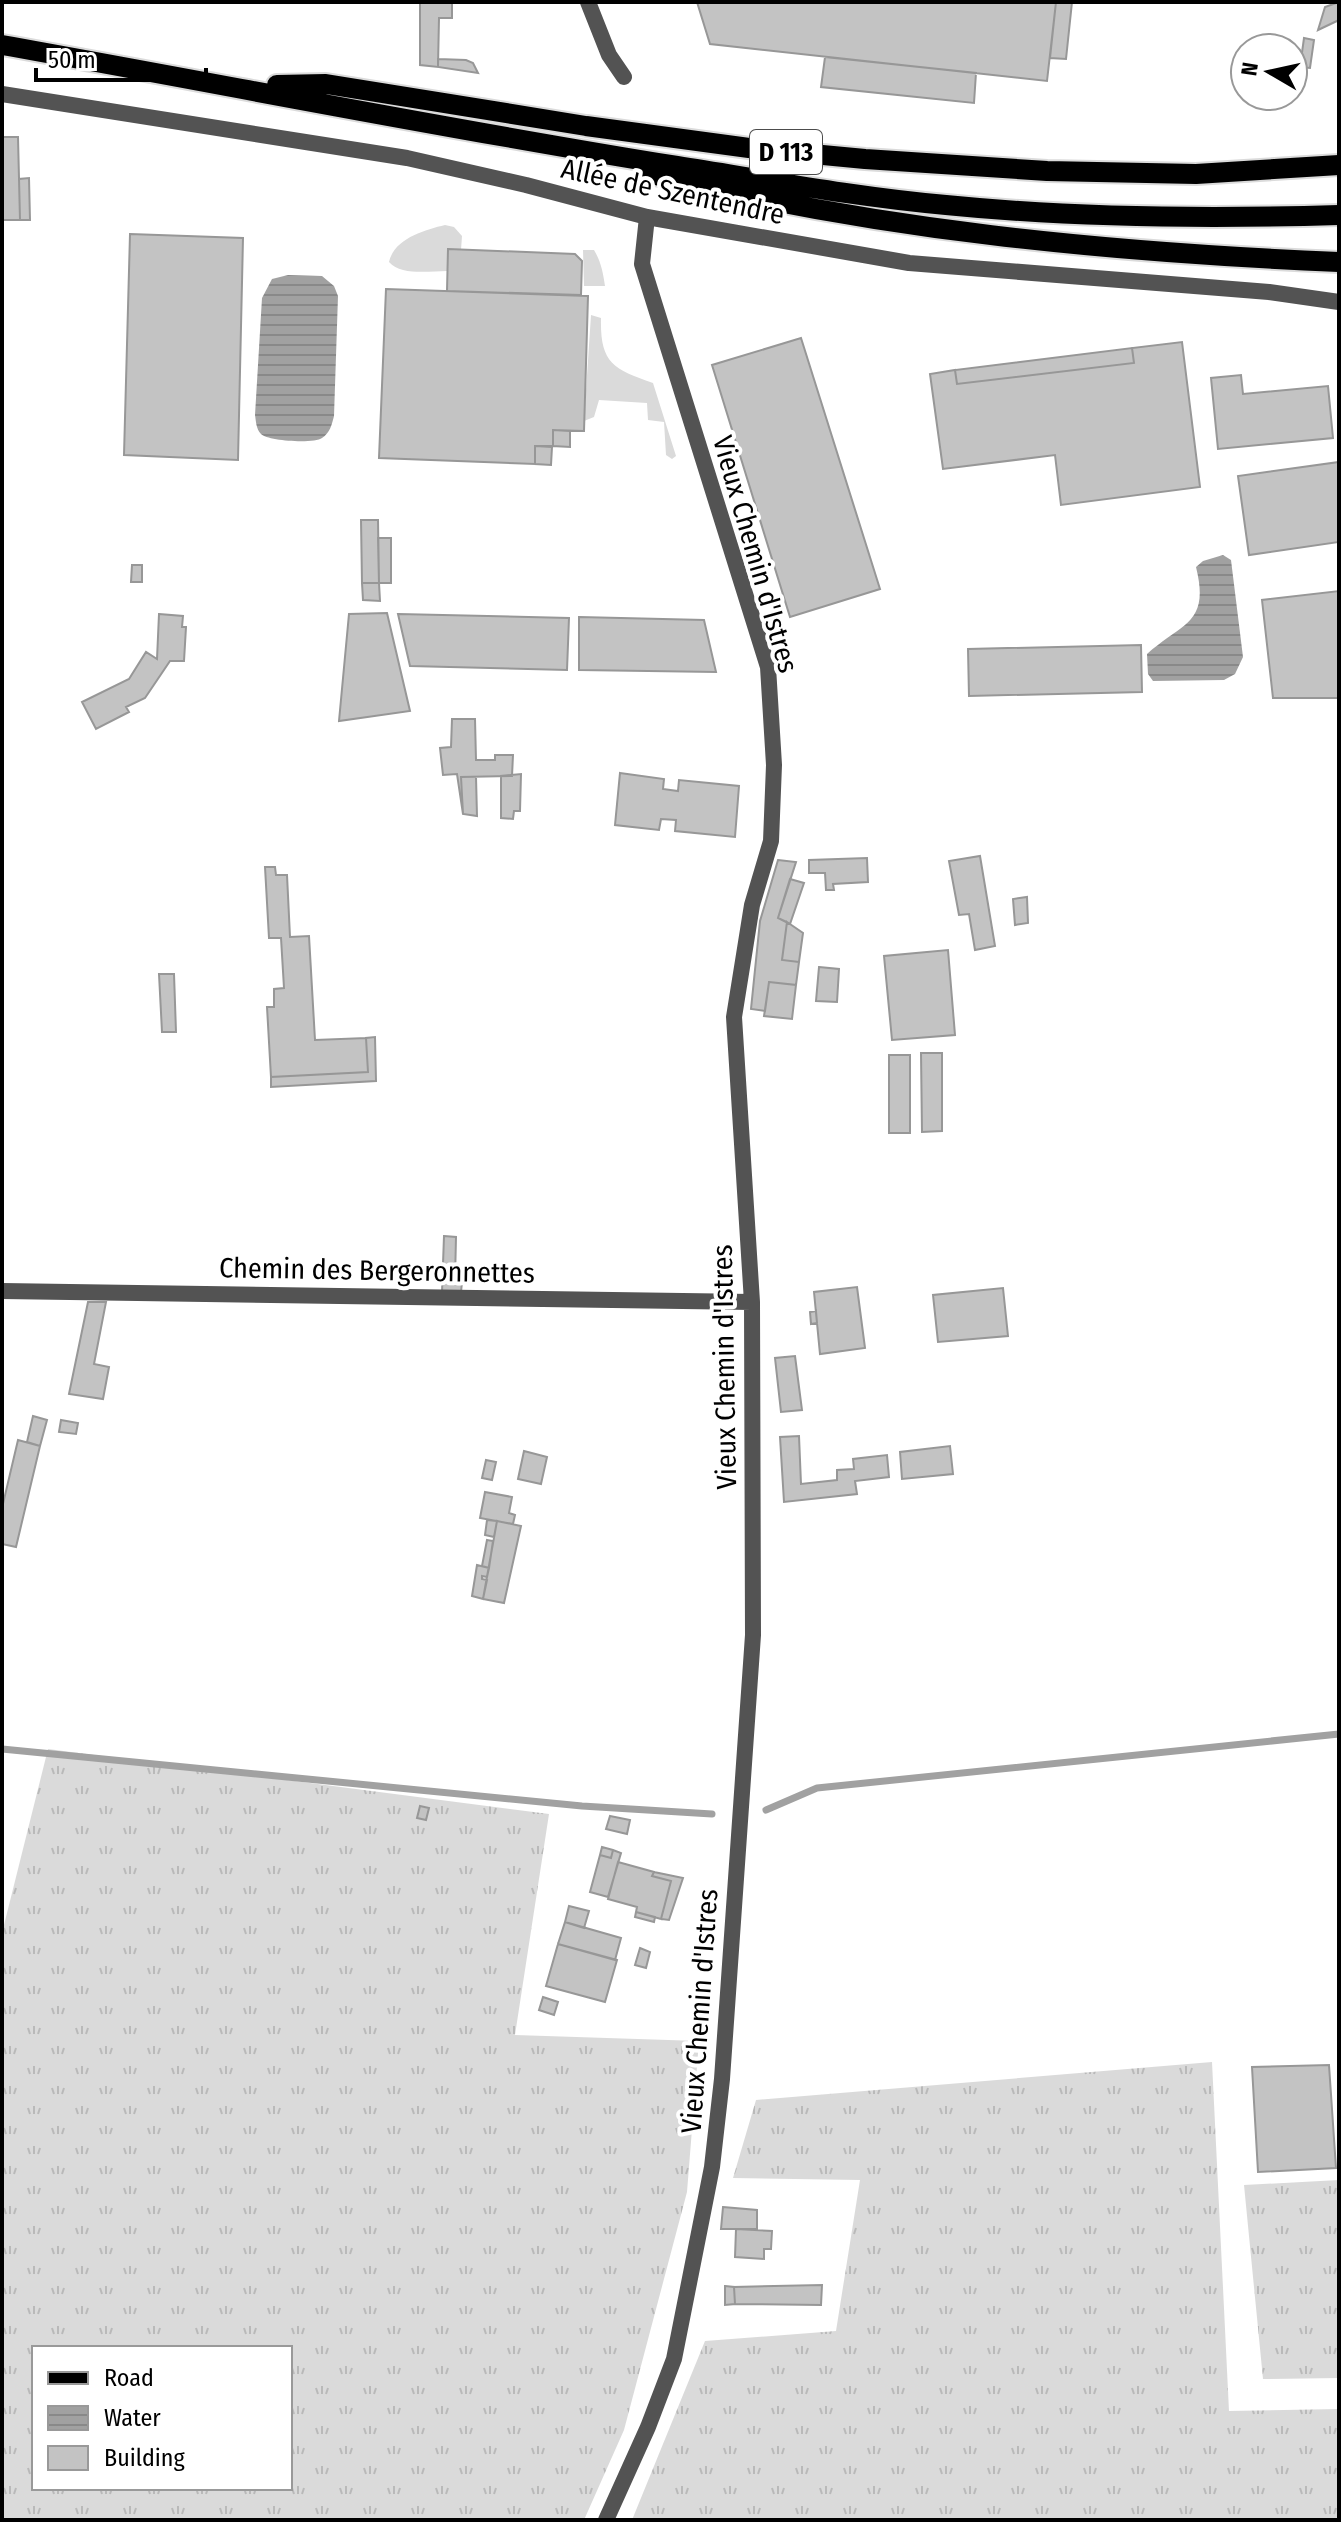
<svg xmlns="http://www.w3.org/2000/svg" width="1341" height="2522" font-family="'Fira Sans Condensed',sans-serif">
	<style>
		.grass { fill: url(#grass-tufts); fill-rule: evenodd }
		.garden { fill: #dadada }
		.water { fill: url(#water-rules) }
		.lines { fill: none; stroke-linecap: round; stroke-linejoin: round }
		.stream { stroke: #a1a1a1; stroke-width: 7 }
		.building { fill: #c3c3c3; stroke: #979797; stroke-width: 2 }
		.primary-casing { stroke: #dbdbdb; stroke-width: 24 }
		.street { stroke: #535353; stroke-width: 16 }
		.primary { stroke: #000; stroke-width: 20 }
		.labels { text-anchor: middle; stroke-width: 8; stroke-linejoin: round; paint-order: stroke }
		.shield { fill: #fff; stroke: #4c4c4c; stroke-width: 2 }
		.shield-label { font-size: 26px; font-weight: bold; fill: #000 }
		.street-label { font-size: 28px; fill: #000; stroke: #fff }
	</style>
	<defs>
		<pattern id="grass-tufts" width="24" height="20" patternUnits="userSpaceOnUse" patternTransform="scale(2)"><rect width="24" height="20" fill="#dadada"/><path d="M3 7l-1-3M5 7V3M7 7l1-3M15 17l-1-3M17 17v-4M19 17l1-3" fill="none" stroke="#b9b9b9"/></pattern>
		<pattern id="water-rules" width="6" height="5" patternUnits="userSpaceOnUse" patternTransform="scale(2)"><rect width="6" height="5" fill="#a1a1a1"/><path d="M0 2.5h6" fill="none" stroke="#898989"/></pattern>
	</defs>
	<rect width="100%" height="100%" fill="#fff"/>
	<path class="grass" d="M48,1749l501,65 -34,221 184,6 -12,151 -63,238 -40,90h-582v-587zM34,2348h256v140h-256z
		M1212,2062l17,349 110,-2v111h-707l73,-179 131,-10 24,-151 -127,-2 23,-78z
		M1339,2180v198l-76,1 -19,-194z"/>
	<path class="garden" d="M445,225l9,2 8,9 -1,14h-13l-1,21c-17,0 -46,5 -58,-9 5,-23 35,-32 56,-37z
		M583,250h11c7,12 9,22 11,36h-21z
		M591,315l10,3c-1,44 11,51 52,65l23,73 -4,3 -6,-4 -2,-33 -16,-2 -1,-17 -48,-3 -5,17 -10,4z"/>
	<path class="water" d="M288,275l34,1 12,10 4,10 -4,120c-2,8 -4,17 -12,22 -8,6 -55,3 -61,-4 -5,-5 -5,-13 -6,-19l7,-117 10,-19z
		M1223,555l8,5 12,97 -8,17 -11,6 -71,1 -5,-7 -1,-20c36,-32 63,-30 49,-87l7,-6z"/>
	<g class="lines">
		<path class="stream" d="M2,1749l580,57 130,8
			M766,1810l51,-22 522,-54"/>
	</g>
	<path class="building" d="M420,2h32v16h-13l-1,49 -18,-2z
		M697,2h359l-9,79 -337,-37z
		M1056,2h16l-6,57 -16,-1z
		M1339,2v18l-21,10 7,-23z
		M1304,38l10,2 -4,28 -10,-1z
		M825,57l151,16 -2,30 -153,-16z
		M438,59l28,1 7,3 5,10 -40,-6z
		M2,137h16l2,83h-18z
		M29,178l1,42h-10l-1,-41z
		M130,234l113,4 -5,222 -114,-5z
		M448,249l127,5 7,7 -1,34 -134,-4z
		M386,289l202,7 -4,135 -31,-1v16h-18v18l-156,-6z
		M801,338l79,251 -90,28 -78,-252z
		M1182,342l18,145 -139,18 -6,-50 -112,14 -13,-95 25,-4 2,14 177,-21 -2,-15z
		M1132,348l2,15 -177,21 -2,-14z
		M1241,375l2,19 85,-8 5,52 -115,11 -7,-71z
		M553,430l17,1v16l-17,-1z
		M535,446l17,1 -1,18 -16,-1z
		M1339,462v80l-90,13 -11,-79z
		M361,520h17l1,63h-17z
		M378,538h13v45h-12z
		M132,565h10v17h-11z
		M362,583h17l1,18 -17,-1z
		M1339,591v107h-66l-11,-98z
		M387,613l23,98 -71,10 10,-107z
		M159,614l24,2 -1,11h4l-2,34h-14l-25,37 -19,9 3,5 -33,17 -14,-27 47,-23 17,-27 11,7z
		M398,614l171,4 -2,52 -157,-4z
		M579,617l125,3 12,52 -137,-2z
		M1141,645l1,47 -173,4 -1,-47z
		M452,719h23l1,41h19v-5h18l-1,21 -51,1 2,37 -6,-40 -14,1 -3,-27 11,-1z
		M620,773l44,6 -1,10 15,2 1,-11 60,6 -4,51 -60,-6 1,-11 -15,-1 -2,11 -44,-5z
		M521,774l-1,37h-6l-1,8 -12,-1v-42z
		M461,777h15l1,39 -14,-2z
		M980,856l15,90 -20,4 -6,-36 -10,1 -10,-54z
		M867,858l1,24 -35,2 1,6h-8l-1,-17h-16v-13z
		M778,860l18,2 -18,56 9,4 -5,38 17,2 -3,23 -27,-3 -4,29 -14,-2 9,-88z
		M265,867h10l1,8h11l3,62 19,-1 6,104 51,-2 2,34 -97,5 -4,-70h7v-18l10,-1 -3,-50h-12z
		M790,879l14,4 -14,41 -12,-6z
		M1027,897l1,26 -13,2 -2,-26z
		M787,922l16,11 -4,29 -17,-2z
		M948,950l7,85 -63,5 -8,-84z
		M819,967l20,2 -2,33 -21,-1z
		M159,974h15l2,58h-14z
		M769,982l27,3 -4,34 -28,-3z
		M375,1037l1,44 -105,6v-10l97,-5 -2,-34z
		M921,1053h21v78l-20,1z
		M889,1055h21v78h-21z
		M444,1236l12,1 -1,44 7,1 -1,10h-19z
		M857,1287l8,61 -45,6 -6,-62z
		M1003,1288l5,48 -70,6 -5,-47z
		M88,1302h18l-12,62 15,3 -6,32 -34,-5z
		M816,1311l1,12 -6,1 -1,-12z
		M795,1356l7,54 -21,2 -6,-54z
		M33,1416l14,4 -7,26 -13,-4z
		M61,1420l17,3 -2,11 -17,-2z
		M799,1436l2,48 36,-4v-10l17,-1 -1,-10 34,-4 2,22 -34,4 2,13 -73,8 -4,-65z
		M18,1440l22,6 -24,101 -14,-3v-36z
		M950,1446l3,28 -51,5 -2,-27z
		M524,1451l23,6 -6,27 -23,-5z
		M486,1460l10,2 -4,18 -10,-2z
		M485,1492l27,5 -3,16 6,2 -2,9 -33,-6z
		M487,1520l10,1 -3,16 -9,-2z
		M497,1521l24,5 -17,77 -21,-4z
		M487,1540l6,1 -4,27 -7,-2z
		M477,1565l12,3 -2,9 -5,-1v3l5,1 -4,19 -11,-3z
		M420,1806l9,2 -3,12 -9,-2z
		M610,1816l20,4 -3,14 -21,-5z
		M602,1847l11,3 -2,8 -11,-3z
		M613,1850l8,3 -13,44 -18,-5 10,-37 11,3z
		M618,1862l36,10 -2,4 19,5 -10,38 -25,-7 1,-5 -29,-8z
		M654,1872l29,6 -14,42 -8,-1 10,-38 -19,-5z
		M569,1906l20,5 -5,17 -19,-6z
		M636,1912l19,5 -1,5 -19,-5z
		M565,1922l56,16 -6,22 -57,-16z
		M558,1944l59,16 -12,42 -59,-16z
		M640,1948l10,4 -4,16 -11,-3z
		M543,1997l15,5 -4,13 -15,-5z
		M1329,2065l7,103 -78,4 -6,-105z
		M723,2207l34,3v19h-36z
		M736,2229l36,2 -1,18h-7v10l-29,-2z
		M822,2285l-1,20 -86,-1 -1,-17z
		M725,2286l9,1 1,17 -10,1z"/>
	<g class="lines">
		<defs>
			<path id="primary" d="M2,45c225,40 449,85 675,121 89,14 179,31 269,39 130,13 262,14 393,10
				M277,85l49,-1 260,42 163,22 116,11 182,12 149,3 143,-9
				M648,173c227,57 458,79 691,89"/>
		</defs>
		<use href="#primary" class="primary-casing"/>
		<path class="street" d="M588,2l21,53 15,22
			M2,94l405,64 119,27 121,32 262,46 360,29 70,10
			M2,1291l750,11
			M606,2520l42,-93 26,-68 38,-192 10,-88 31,-444 -1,-333 -18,-285 18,-112 19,-64 3,-76 -6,-98 -126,-403 5,-47"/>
		<use href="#primary" class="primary"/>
	</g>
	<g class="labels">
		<rect class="shield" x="750" y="130" width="72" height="44" rx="6"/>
		<g class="shield-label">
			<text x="786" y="161">D 113</text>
		</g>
		<g class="street-label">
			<text transform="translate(673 191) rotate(12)" y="10">Allée de Szentendre</text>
			<text transform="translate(756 554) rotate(74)" y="10">Vieux Chemin d'Istres</text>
			<text transform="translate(377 1270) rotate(1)" y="10">Chemin des Bergeronnettes</text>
			<text transform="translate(724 1367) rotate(-91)" y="10">Vieux Chemin d'Istres</text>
			<text transform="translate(699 2011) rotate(-86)" y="10">Vieux Chemin d'Istres</text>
		</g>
	</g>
	<rect width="1341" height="2522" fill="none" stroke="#000000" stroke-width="8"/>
	<rect x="32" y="2346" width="260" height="144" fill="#ffffff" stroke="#999999" stroke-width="2"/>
	<rect x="48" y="2372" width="40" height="12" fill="#000000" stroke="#999999" stroke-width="2"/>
	<text x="104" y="2386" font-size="24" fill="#000000">Road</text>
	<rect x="48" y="2406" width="40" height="24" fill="url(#water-rules)" stroke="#999999" stroke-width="2"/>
	<text x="104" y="2426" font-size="24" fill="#000000">Water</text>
	<rect x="48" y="2446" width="40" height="24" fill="#c3c3c3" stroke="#999999" stroke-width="2"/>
	<text x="104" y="2466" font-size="24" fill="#000000">Building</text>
	<g transform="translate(1269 72) rotate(279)"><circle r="38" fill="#ffffff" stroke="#999999" stroke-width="2"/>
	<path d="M0-6L14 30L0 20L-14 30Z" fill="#000000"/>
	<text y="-12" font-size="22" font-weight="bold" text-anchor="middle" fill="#000000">N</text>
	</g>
	<path d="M36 68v12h170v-12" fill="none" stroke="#000000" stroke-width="4"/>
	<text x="48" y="68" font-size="24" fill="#000000" stroke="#ffffff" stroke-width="6" paint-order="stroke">50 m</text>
</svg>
